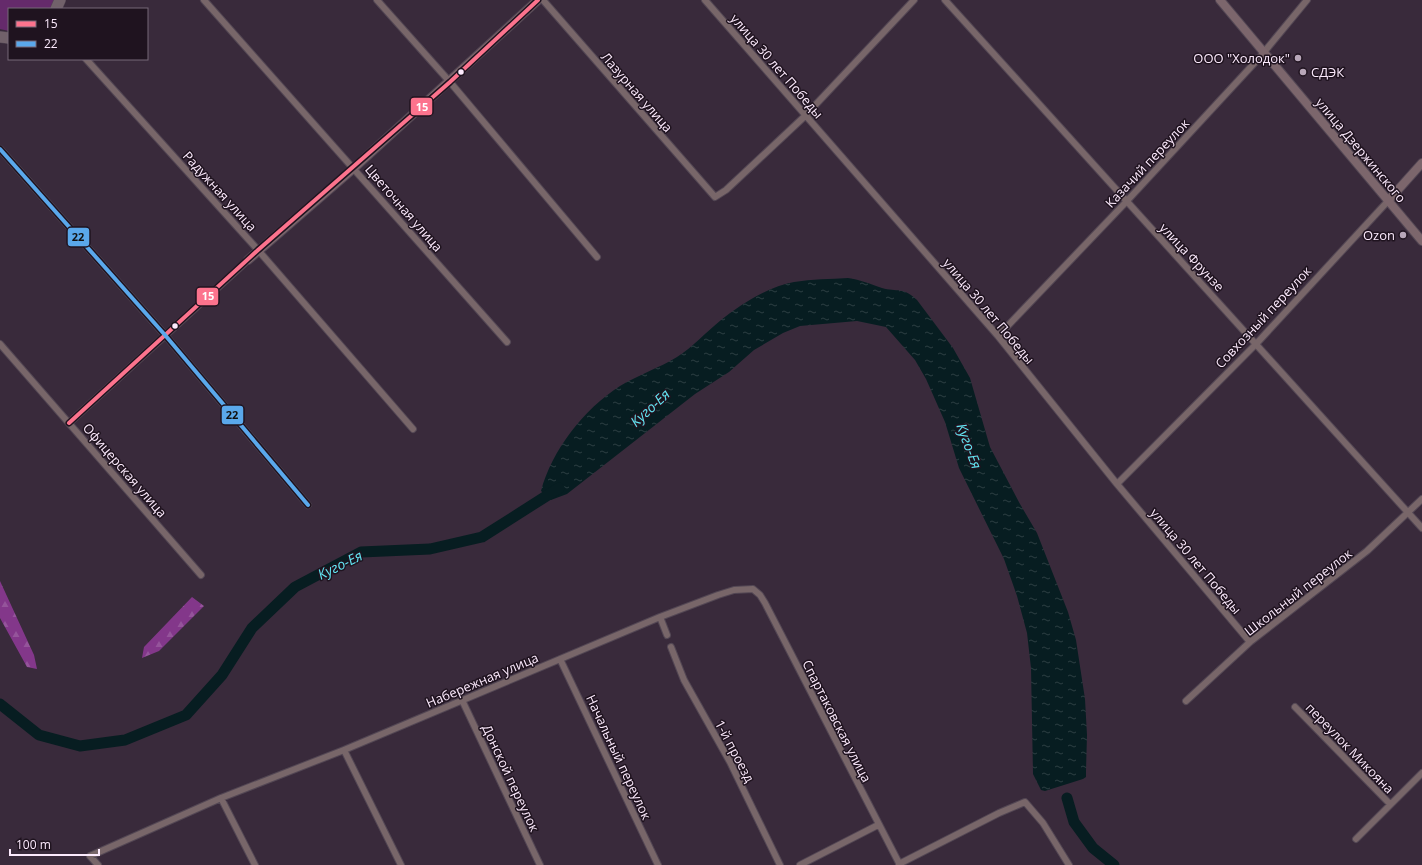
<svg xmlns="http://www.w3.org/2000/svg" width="1422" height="865" font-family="'Open Sans',sans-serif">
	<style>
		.grass { fill: #652a6b }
		.forest { fill: url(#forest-firs) }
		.water { fill: url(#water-ripples) }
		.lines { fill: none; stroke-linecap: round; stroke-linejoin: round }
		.river { stroke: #071d21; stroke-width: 11 }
		.street-casing { stroke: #534754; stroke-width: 8 }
		.secondary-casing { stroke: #534754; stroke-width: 10 }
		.highway-casing { stroke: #534754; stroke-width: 12 }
		.street { stroke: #786669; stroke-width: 6 }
		.secondary { stroke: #7c666c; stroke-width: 8 }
		.highway { stroke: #71616a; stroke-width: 11 }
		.bus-1-casing { stroke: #1f131f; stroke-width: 7 }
		.bus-2-casing { stroke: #1f131f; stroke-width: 7 }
		.bus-1 { stroke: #fc738d; stroke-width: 4 }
		.bus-2 { stroke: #5aa8eb; stroke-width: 4 }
		.poi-dot { fill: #b8a7b9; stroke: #1f131f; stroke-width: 1.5 }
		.bus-dot { fill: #fceafd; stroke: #1f131f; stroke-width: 1.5 }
		.labels { text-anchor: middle; stroke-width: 3; stroke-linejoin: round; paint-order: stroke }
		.poi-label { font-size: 13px; fill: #fceafd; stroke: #1f131f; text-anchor: end }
		.street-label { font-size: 13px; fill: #fceafd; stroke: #1f131f }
		.water-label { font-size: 14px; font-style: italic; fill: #63e7f4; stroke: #1f131f }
		.line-badge { stroke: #1f131f; stroke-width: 1.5 }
		.badge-label { font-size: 11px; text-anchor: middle; font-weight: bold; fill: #fff }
		.pale-badge-label { font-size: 11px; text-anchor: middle; font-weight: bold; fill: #111 }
	</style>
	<defs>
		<pattern id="forest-firs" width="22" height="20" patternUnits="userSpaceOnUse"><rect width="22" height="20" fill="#83378a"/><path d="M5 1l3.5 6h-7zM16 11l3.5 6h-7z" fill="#95549b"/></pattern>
		<pattern id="water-ripples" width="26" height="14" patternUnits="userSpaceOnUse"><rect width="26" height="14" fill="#071d21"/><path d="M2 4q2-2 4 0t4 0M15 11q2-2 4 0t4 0" fill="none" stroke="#2c3e42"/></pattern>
	</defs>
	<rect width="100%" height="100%" fill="#392a3b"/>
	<path class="grass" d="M0,0h55l-4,9h-42v22l-9,-2z"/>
	<path class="forest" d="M0,581l34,74 3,14 -10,-2 -27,-49z
		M192,597l12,9 -45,45 -17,7 2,-11z"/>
	<path class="water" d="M848,278c13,2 22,6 34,10 15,4 22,-1 35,12l36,48 17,30 20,69 30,57 17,29 31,79 8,28 9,59 2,36 -1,36v6l-3,2 -38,12 -4,-1 -8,-16 -2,-106 -4,-35 -10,-37 -13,-37 -45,-91 -14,-46 -19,-43 -11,-19 -29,-33 -29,-6 -57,5 -17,7 -29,17 -25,22 -34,22 -128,100 -16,6 -10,-9c11,-41 43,-82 79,-105 18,-11 39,-18 57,-29 16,-10 29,-25 44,-37 19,-15 48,-34 73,-38 18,-3 36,-3 54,-4z"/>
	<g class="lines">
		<path class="river" d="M0,704l39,31 41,11 45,-6 61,-25 36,-40 30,-47 43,-41 66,-35 69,-3 52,-12 77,-49
			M1067,798l7,24 19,26 21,17"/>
		<defs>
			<path id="street" d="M204,0l303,342
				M377,0l73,82 147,175
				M543,0l172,197 11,-7 79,-74 109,-116
				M705,0l293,336 119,148 133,158
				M945,0l477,528
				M86,59l172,191 155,179
				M0,149l165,186 143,170
				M998,336l128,-134 134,-145 47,-57
				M0,344l201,231
				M69,423l179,-163
				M1117,484l140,-141 131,-142
				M660,617l7,18
				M671,647l13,33 46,82 50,103
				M560,659l98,206
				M462,700l78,165
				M1186,701l64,-59 117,-91 55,-52
				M1295,707l95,97
				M344,750l57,115
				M221,798l34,67
				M1356,839l66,-66
				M899,864l100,-51 26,-11 18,21 26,42
				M98,865l-8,-9 131,-58 123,-48 316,-133 58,-22 16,-5 19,-1 7,6 5,8 135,262
				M800,865l78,-40"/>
			<path id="secondary" d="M1220,0l202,241
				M1388,201l34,-38
				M248,260l106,-92 184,-168"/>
			<path id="highway" d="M56,9l4,-9
				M0,37l9,1"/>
		</defs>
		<use href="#street" class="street-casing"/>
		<use href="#secondary" class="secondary-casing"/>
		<use href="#highway" class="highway-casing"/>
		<use href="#street" class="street"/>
		<use href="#secondary" class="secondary"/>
		<use href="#highway" class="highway"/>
		<defs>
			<path id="bus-1" d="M69,423l189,-173 192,-168 88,-82"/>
			<path id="bus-2" d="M0,149l165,186 143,170"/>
		</defs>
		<use href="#bus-1" class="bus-1-casing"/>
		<use href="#bus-2" class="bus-2-casing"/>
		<use href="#bus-1" class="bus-1"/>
		<use href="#bus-2" class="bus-2"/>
	</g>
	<g class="poi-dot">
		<circle cx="1298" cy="58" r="4"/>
		<circle cx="1303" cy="72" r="4"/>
		<circle cx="1403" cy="235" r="4"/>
	</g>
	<g class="bus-dot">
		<circle cx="461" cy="72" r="3.5"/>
		<circle cx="175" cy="326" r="3.5"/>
	</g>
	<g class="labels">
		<g class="poi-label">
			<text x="1290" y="63">ООО "Холодок"</text>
			<text x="1311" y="77" text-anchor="start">СДЭК</text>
			<text x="1395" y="240">Ozon</text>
		</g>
		<g class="street-label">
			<text transform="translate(777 66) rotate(49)" y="5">улица 30 лет Победы</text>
			<text transform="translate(637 92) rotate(49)" y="5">Лазурная улица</text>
			<text transform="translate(1361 150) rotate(50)" y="5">улица Дзержинского</text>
			<text transform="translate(1147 163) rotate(-47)" y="5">Казачий переулок</text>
			<text transform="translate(220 191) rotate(48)" y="5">Радужная улица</text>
			<text transform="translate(404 208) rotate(49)" y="5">Цветочная улица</text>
			<text transform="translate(1192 257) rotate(47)" y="5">улица Фрунзе</text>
			<text transform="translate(989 311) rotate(50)" y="5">улица 30 лет Победы</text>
			<text transform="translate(1263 317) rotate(-47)" y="5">Совхозный переулок</text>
			<text transform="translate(125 470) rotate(49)" y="5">Офицерская улица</text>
			<text transform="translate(1196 561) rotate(50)" y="5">улица 30 лет Победы</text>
			<text transform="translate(1298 592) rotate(-38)" y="5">Школьный переулок</text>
			<text transform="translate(482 680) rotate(-23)" y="5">Набережная улица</text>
			<text transform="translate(837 721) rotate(63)" y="5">Спартаковская улица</text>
			<text transform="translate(1350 748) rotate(46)" y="5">переулок Микояна</text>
			<text transform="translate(735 751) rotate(62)" y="5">1-й проезд</text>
			<text transform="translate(619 757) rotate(65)" y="5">Начальный переулок</text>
			<text transform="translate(511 778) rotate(65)" y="5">Донской переулок</text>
		</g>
		<g class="water-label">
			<text transform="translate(650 408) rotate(-43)" y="5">Куго-Ея</text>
			<text transform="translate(969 446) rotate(70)" y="5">Куго-Ея</text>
			<text transform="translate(340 565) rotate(-26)" y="5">Куго-Ея</text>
		</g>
	</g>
	<g class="line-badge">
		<rect x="410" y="97" width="23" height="19" rx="4" fill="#fc738d"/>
		<rect x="67" y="227" width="23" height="20" rx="4" fill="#5aa8eb"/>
		<rect x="196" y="287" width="23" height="19" rx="4" fill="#fc738d"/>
		<rect x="221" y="405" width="23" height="20" rx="4" fill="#5aa8eb"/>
	</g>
	<g class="badge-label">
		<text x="422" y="111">15</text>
		<text x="208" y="300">15</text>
	</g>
	<g class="pale-badge-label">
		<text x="78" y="241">22</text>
		<text x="232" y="419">22</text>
	</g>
	<rect x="8" y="8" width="140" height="52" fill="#1f131f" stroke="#776978"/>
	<rect x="16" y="21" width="20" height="6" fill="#fc738d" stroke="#776978"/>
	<text x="44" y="28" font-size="12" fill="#fceafd">15</text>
	<rect x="16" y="41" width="20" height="6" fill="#5aa8eb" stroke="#776978"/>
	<text x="44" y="48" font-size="12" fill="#fceafd">22</text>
	<path d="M10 849v6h89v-6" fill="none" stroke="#fceafd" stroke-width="2"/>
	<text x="16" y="849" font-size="12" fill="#fceafd" stroke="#1f131f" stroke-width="3" paint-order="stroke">100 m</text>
</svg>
